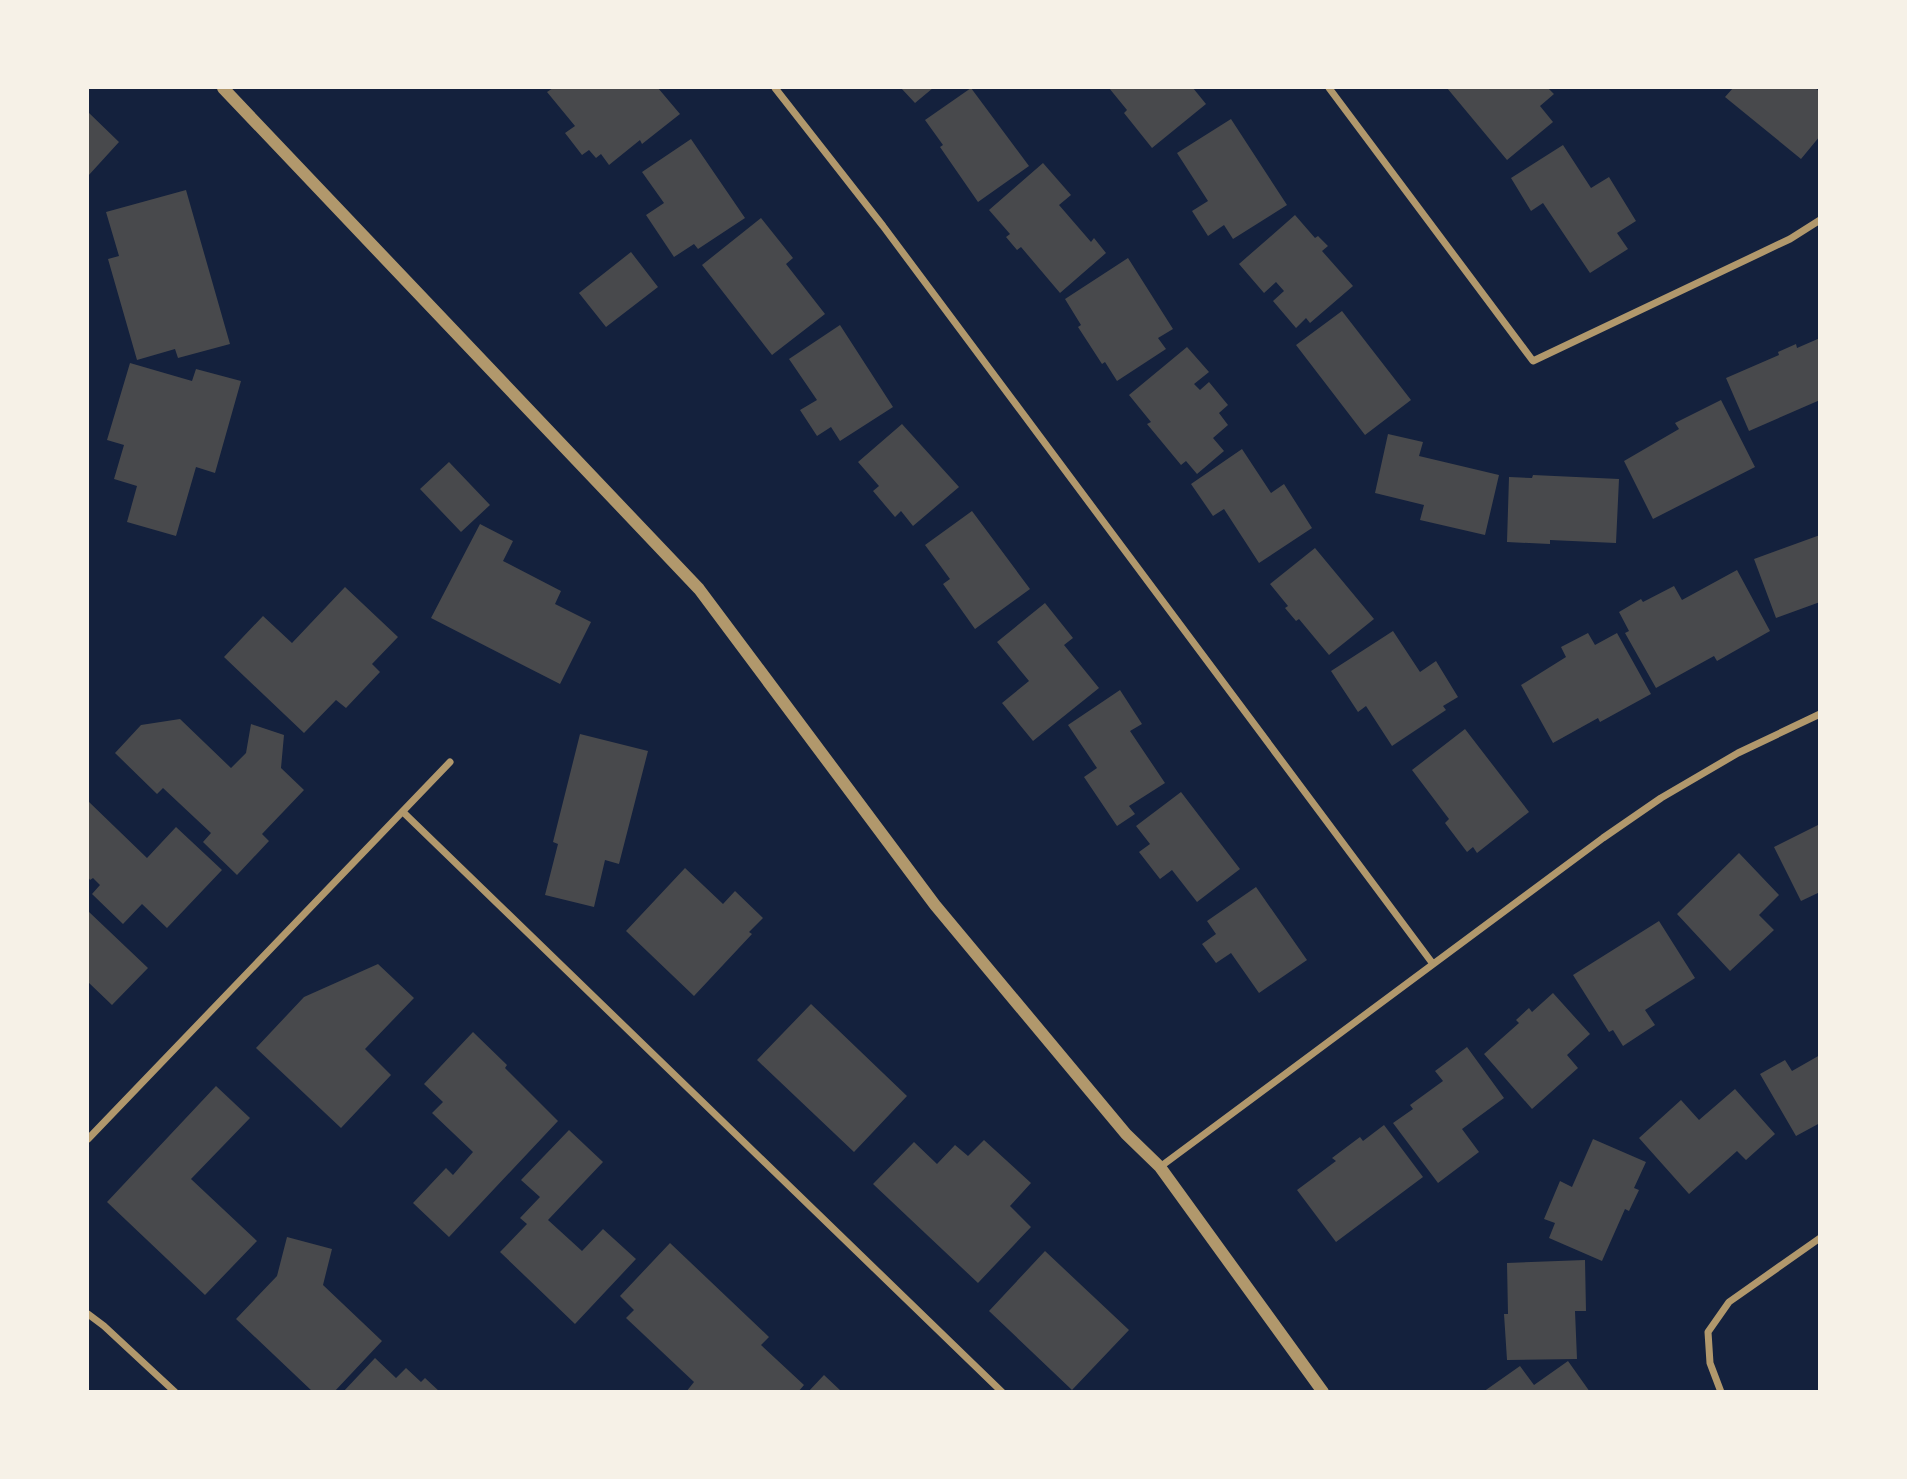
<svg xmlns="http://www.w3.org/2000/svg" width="1907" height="1479" font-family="'Public Sans',sans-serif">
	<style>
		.building { fill: #48494c }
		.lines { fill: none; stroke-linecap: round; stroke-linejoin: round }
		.minor { stroke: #b1986c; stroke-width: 7 }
		.tertiary { stroke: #b1986c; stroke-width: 12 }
	</style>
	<rect width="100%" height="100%" fill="#14213d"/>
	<path class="building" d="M553,88h105l22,26 -38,30 -2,-4 -31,25 -8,-11 -5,4 -7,-8 -7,5 -17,-22 10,-7 -28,-34z
		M901,88h32l-18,15z
		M971,88l58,78 -51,36 -38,-55 3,-2 -18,-25z
		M1109,88h84l13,16 -54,44 -28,-35 3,-3z
		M1447,88h101l6,6 -14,12 13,16 -46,38z
		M1733,88h82l5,4v44l-19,23 -76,-62z
		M88,112l31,30 -31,34z
		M1231,119l56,86 -54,34 -9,-14 -16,11 -16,-25 16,-10 -31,-48z
		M691,139l54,79 -47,31 -4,-5 -20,13 -28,-42 18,-12 -22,-31z
		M1563,145l28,43 18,-11 27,44 -19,12 11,16 -38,24 -47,-70 -12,8 -20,-33z
		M1043,163l28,32 -12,10 32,37 3,-4 12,15 -46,40 -39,-46 -4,3 -11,-13 4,-3 -21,-24z
		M186,190l44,154 -52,14 -3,-9 -38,11 -29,-101 11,-3 -13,-44z
		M1295,215l20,23 3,-2 10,10 -6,5 31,35 -43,37 -4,-5 -10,10 -23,-27 11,-10 -8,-9 -12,11 -25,-29z
		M761,218l32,40 -7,6 39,50 -53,41 -70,-90z
		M631,252l27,35 -52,40 -27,-34z
		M1128,258l45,71 -15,9 8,11 -49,32 -12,-19 -3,2 -24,-37 3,-2 -16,-26z
		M1342,311l69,89 -46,35 -69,-90z
		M840,325l53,82 -53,34 -9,-14 -14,9 -17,-26 17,-10 -28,-41z
		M1820,338v62l-71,31 -23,-53 53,-23 -1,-3 18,-8 1,4z
		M1187,347l22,25 -15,12 6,6 9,-8 19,23 -9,8 9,12 -15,13 11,13 -27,23 -11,-13 -5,4 -34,-41 4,-2 -22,-27z
		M130,363l62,18 4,-12 45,12 -26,92 -19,-6 -20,69 -49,-14 10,-36 -23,-7 10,-34 -17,-5z
		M1721,400l34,67 -102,52 -29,-58 55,-32 -4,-6z
		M902,424l57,63 -46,39 -12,-15 -6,6 -22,-26 6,-5 -21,-24z
		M1388,434l35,8 -4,14 80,19 -14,60 -65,-15 4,-15 -49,-12z
		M1242,449l29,44 13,-9 28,44 -53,35 -35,-54 -11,7 -22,-32z
		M449,462l41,43 -29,27 -41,-43z
		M1533,475l86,4 -3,64 -66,-3v4l-43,-2 2,-65 23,1z
		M972,511l58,78 -55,40 -32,-45 7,-5 -25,-34z
		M480,524l33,17 -10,20 58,30 -6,13 36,18 -31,62 -129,-66z
		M1820,535v67l-44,16 -22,-59z
		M1315,548l59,71 -45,36 -30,-36 -3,2 -11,-13 3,-2 -18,-22z
		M1737,570l33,61 -53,30 -3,-5 -58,32 -31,-55 4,-2 -10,-19 22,-13 2,3 31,-16 8,14z
		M345,587l53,50 -26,27 8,8 -34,36 -10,-8 -32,33 -80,-76 39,-41 29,27z
		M1045,603l28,35 -9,7 35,43 -66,53 -31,-38 27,-22 -32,-39z
		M1393,631l27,41 16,-11 22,36 -15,9 3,4 -54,36 -26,-40 -8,6 -27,-41z
		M1588,633l7,12 22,-12 34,61 -51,28 -2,-4 -45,25 -32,-58 45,-28 -5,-10z
		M1120,690l22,34 -12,7 35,52 -36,23 6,8 -18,12 -33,-49 13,-9 -29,-43z
		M180,719l51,49 15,-15 5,-29 33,11 -3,33 23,22 -42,44 7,7 -32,34 -34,-33 8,-9 -48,-45 -6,6 -42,-41 26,-28z
		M1465,729l64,83 -52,41 -4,-6 -6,5 -22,-29 4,-4 -37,-49z
		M580,734l68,17 -29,113 -14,-4 -11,47 -49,-12 13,-51 -5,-2z
		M1181,792l59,77 -43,33 -25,-32 -12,9 -21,-27 11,-8 -14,-18z
		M88,801l59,57 29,-31 46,43 -55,58 -25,-24 -19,20 -31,-30 8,-9 -7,-7 -3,2 -2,-3z
		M1820,824v68l-19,9 -27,-54z
		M1739,853l40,42 -20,20 15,15 -44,41 -53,-57z
		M685,868l38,36 12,-13 28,27 -14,14 3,2 -58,62 -68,-65z
		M1256,887l51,73 -48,33 -28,-40 -15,10 -14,-19 14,-10 -9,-13z
		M88,911l60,57 -36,37 -24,-23z
		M1659,921l36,57 -50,32 10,15 -32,21 -10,-16 -4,2 -36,-57z
		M378,964l36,34 -49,51 26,26 -50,53 -85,-80 48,-51z
		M1553,993l37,41 -23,21 11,13 -46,41 -48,-55 35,-31 -3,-3 13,-12 3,4z
		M811,1004l96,92 -53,56 -97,-92z
		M473,1032l34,33 -2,3 53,53 -109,116 -36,-34 33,-35 7,7 20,-23 -41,-39 11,-11 -19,-18z
		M1467,1047l37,51 -42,31 17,23 -41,31 -45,-60 20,-14 -3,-4 33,-24 -8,-10z
		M1820,1055v68l-24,13 -36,-62 25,-14 7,11z
		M216,1086l34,32 -59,61 66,62 -52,54 -98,-93z
		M1735,1089l40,45 -29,26 -9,-9 -48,43 -50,-56 42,-38 18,20z
		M1384,1125l39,52 -87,65 -39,-52 39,-29 -4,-3 28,-21 3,4z
		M569,1130l34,32 -55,58 34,31 21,-22 33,30 -61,65 -75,-72 27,-28 -7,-6 20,-21 -19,-17z
		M1593,1139l53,23 -12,26 5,2 -10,21 -4,-2 -23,52 -53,-23 6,-15 -11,-4 16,-38 12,6z
		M984,1140l47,43 -21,23 21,21 -53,56 -105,-99 41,-42 23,22 18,-19 13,11z
		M287,1237l45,12 -9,36 59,56 -48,51h-21l-77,-73 41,-43z
		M670,1243l99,94 -8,8 43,40 -6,7h-112l8,-10 -68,-64 8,-8 -14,-14z
		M1045,1251l84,79 -57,60 -83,-79z
		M1585,1260l1,51h-11l2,48 -70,1 -3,-46h4l-1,-51z
		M375,1358l21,20 10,-10 15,14 4,-4 15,14h-97z
		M1568,1361l22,31h-107l37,-26 14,19z
		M824,1375l18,17h-34z"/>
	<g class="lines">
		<path class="minor" d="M775,88l108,138 550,738
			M1329,88l204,273 257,-122 30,-19
			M403,812l599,580
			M88,1139l362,-377
			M1160,1167l443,-329 58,-40 77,-45 82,-39
			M88,1314l16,12 71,66
			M1721,1392l-11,-29 -2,-31 21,-30 91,-64"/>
		<path class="tertiary" d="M223,88l476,501 236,316 191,229 34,33 163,225"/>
	</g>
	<rect width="1907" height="1479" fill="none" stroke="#f6f1e7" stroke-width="178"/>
</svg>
